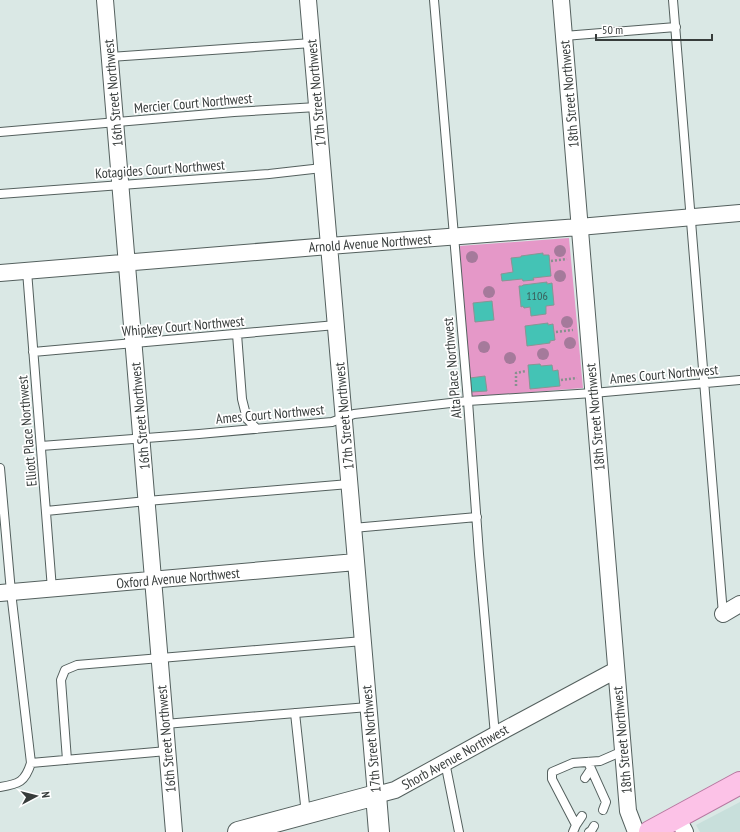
<svg xmlns="http://www.w3.org/2000/svg" width="740" height="832" font-family="'PT Sans Narrow',sans-serif">
	<style>
		.built { fill: #c8dfdb }
		.green { fill: #e598c8 }
		.building { fill: #44c3b5; stroke: #899593 }
		.lines { fill: none; stroke-linecap: round; stroke-linejoin: round }
		.service-casing { stroke: #54605e; stroke-width: 10 }
		.minor-casing { stroke: #54605e; stroke-width: 18 }
		.tertiary-casing { stroke: #54605e; stroke-width: 22 }
		.primary-casing { stroke: #b678a0; stroke-width: 24 }
		.path { stroke: #87908e; stroke-width: 2.5; stroke-dasharray: 2 2; stroke-linecap: butt }
		.service { stroke: #fff; stroke-width: 8 }
		.minor { stroke: #fff; stroke-width: 16 }
		.tertiary { stroke: #fff; stroke-width: 20 }
		.primary { stroke: #fcc2e7; stroke-width: 22 }
		.tree { fill: #a57a9b }
		.labels { text-anchor: middle; stroke-width: 3.5; stroke-linejoin: round; paint-order: stroke }
		.number-label { font-size: 12px; fill: #3a5e5a }
		.street-label { font-size: 14px; fill: #373c3b; stroke: #fff }
	</style>
	<rect width="100%" height="100%" fill="#dae8e5"/>
	<path class="built" d="M740,802v30h-40l-4,-7z"/>
	<path class="green" d="M569,238l14,150 -113,9 -11,-151z"/>
	<path class="building" d="M543,253v2h6l2,21 -18,2 1,2 -11,1 -1,-2 -20,2 -1,-7 12,-2 -2,-14 10,-1v-1z
		M547,282v2l5,-1 2,22 -8,1v8l-15,2 -1,-9 -6,1 -1,-2 -2,1 -2,-21h3l1,-1z
		M492,301l2,19 -19,2 -2,-19z
		M548,323v2l5,-1 2,16 -5,1v2l-23,3 -2,-20z
		M540,364l1,2 11,-1 1,6 5,-1 2,16 -30,3 -2,-24z
		M485,376l2,15 -16,1 -1,-14z"/>
	<g class="lines">
		<defs>
			<path id="service" d="M434,0l34,401 11,153 16,181
				M673,0l50,614
				M564,36l112,-9
				M110,57l202,-14
				M0,132l234,-20 83,-5
				M0,194l269,-20 53,-6
				M27,271l25,318
				M237,334l5,65 5,20 10,10
				M33,352l303,-27
				M41,446l158,-12 133,-12 22,-8 114,-13 125,-8 147,-13
				M0,468l11,124 20,171c-6,19 -12,21 -31,24
				M46,511l101,-10 202,-17
				M353,528l124,-11
				M295,713l11,101
				M165,724l203,-17
				M67,760l-6,-80 4,-10 12,-5 286,-24
				M445,762l14,70
				M588,762l18,40 -3,8
				M31,763l136,-12
				M585,778l6,-9
				M576,825l6,-9
				M573,832l3,-7 -24,-46v-7l21,-9 27,-2 23,-10
				M589,832l2,-1 3,-5"/>
			<path id="minor" d="M105,0l69,832
				M308,0l68,795 19,-5 100,-55 121,-65
				M561,0l67,811 8,21
				M0,273l329,-27 250,-19 161,-14
				M0,593l356,-31
				M723,614l17,-10
				M677,817l8,15"/>
			<path id="tertiary" d="M238,832l138,-37 3,37"/>
			<path id="primary" d="M650,832l90,-49"/>
		</defs>
		<use href="#service" class="service-casing"/>
		<use href="#minor" class="minor-casing"/>
		<use href="#tertiary" class="tertiary-casing"/>
		<use href="#primary" class="primary-casing"/>
		<path class="path" d="M551,261l16,-2
			M556,332l17,-2
			M561,380l16,-2
			M516,386v-13l10,-2"/>
		<use href="#service" class="service"/>
		<use href="#minor" class="minor"/>
		<use href="#tertiary" class="tertiary"/>
		<use href="#primary" class="primary"/>
	</g>
	<g class="tree">
		<circle cx="560" cy="251" r="6"/>
		<circle cx="472" cy="257" r="6"/>
		<circle cx="560" cy="276" r="6"/>
		<circle cx="489" cy="292" r="6"/>
		<circle cx="567" cy="322" r="6"/>
		<circle cx="570" cy="343" r="6"/>
		<circle cx="484" cy="347" r="6"/>
		<circle cx="543" cy="354" r="6"/>
		<circle cx="510" cy="358" r="6"/>
	</g>
	<g class="labels">
		<g class="number-label">
			<text x="537" y="300">1106</text>
		</g>
		<g class="street-label">
			<text transform="translate(113 93) rotate(-95)" y="5">16th Street Northwest</text>
			<text transform="translate(316 93) rotate(-95)" y="5">17th Street Northwest</text>
			<text transform="translate(569 94) rotate(-95)" y="5">18th Street Northwest</text>
			<text transform="translate(193 103) rotate(-5)" y="5">Mercier Court Northwest</text>
			<text transform="translate(160 169) rotate(-4)" y="5">Kotagides Court Northwest</text>
			<text transform="translate(370 243) rotate(-4)" y="5">Arnold Avenue Northwest</text>
			<text transform="translate(183 326) rotate(-5)" y="5">Whipkey Court Northwest</text>
			<text transform="translate(452 368) rotate(-95)" y="5">Alta Place Northwest</text>
			<text transform="translate(664 374) rotate(-5)" y="5">Ames Court Northwest</text>
			<text transform="translate(270 414) rotate(-5)" y="5">Ames Court Northwest</text>
			<text transform="translate(140 416) rotate(-95)" y="5">16th Street Northwest</text>
			<text transform="translate(344 416) rotate(-95)" y="5">17th Street Northwest</text>
			<text transform="translate(595 417) rotate(-95)" y="5">18th Street Northwest</text>
			<text transform="translate(27 431) rotate(-95)" y="5">Elliott Place Northwest</text>
			<text transform="translate(178 578) rotate(-5)" y="5">Oxford Avenue Northwest</text>
			<text transform="translate(166 739) rotate(-95)" y="5">16th Street Northwest</text>
			<text transform="translate(371 739) rotate(-95)" y="5">17th Street Northwest</text>
			<text transform="translate(622 740) rotate(-95)" y="5">18th Street Northwest</text>
			<text transform="translate(455 757) rotate(-29)" y="5">Shorb Avenue Northwest</text>
		</g>
	</g>
	<g transform="translate(36 796) rotate(83)" stroke="#ffffff" stroke-width="3" paint-order="stroke">
	<path d="M0-3L7 15L0 10L-7 15Z" fill="#373c3b"/>
	<text y="-6" font-size="11" font-weight="bold" text-anchor="middle" fill="#373c3b">N</text>
	</g>
	<path d="M596 34v6h116v-6" fill="none" stroke="#373c3b" stroke-width="2"/>
	<text x="602" y="34" font-size="12" fill="#373c3b" stroke="#ffffff" stroke-width="3" paint-order="stroke">50 m</text>
</svg>
